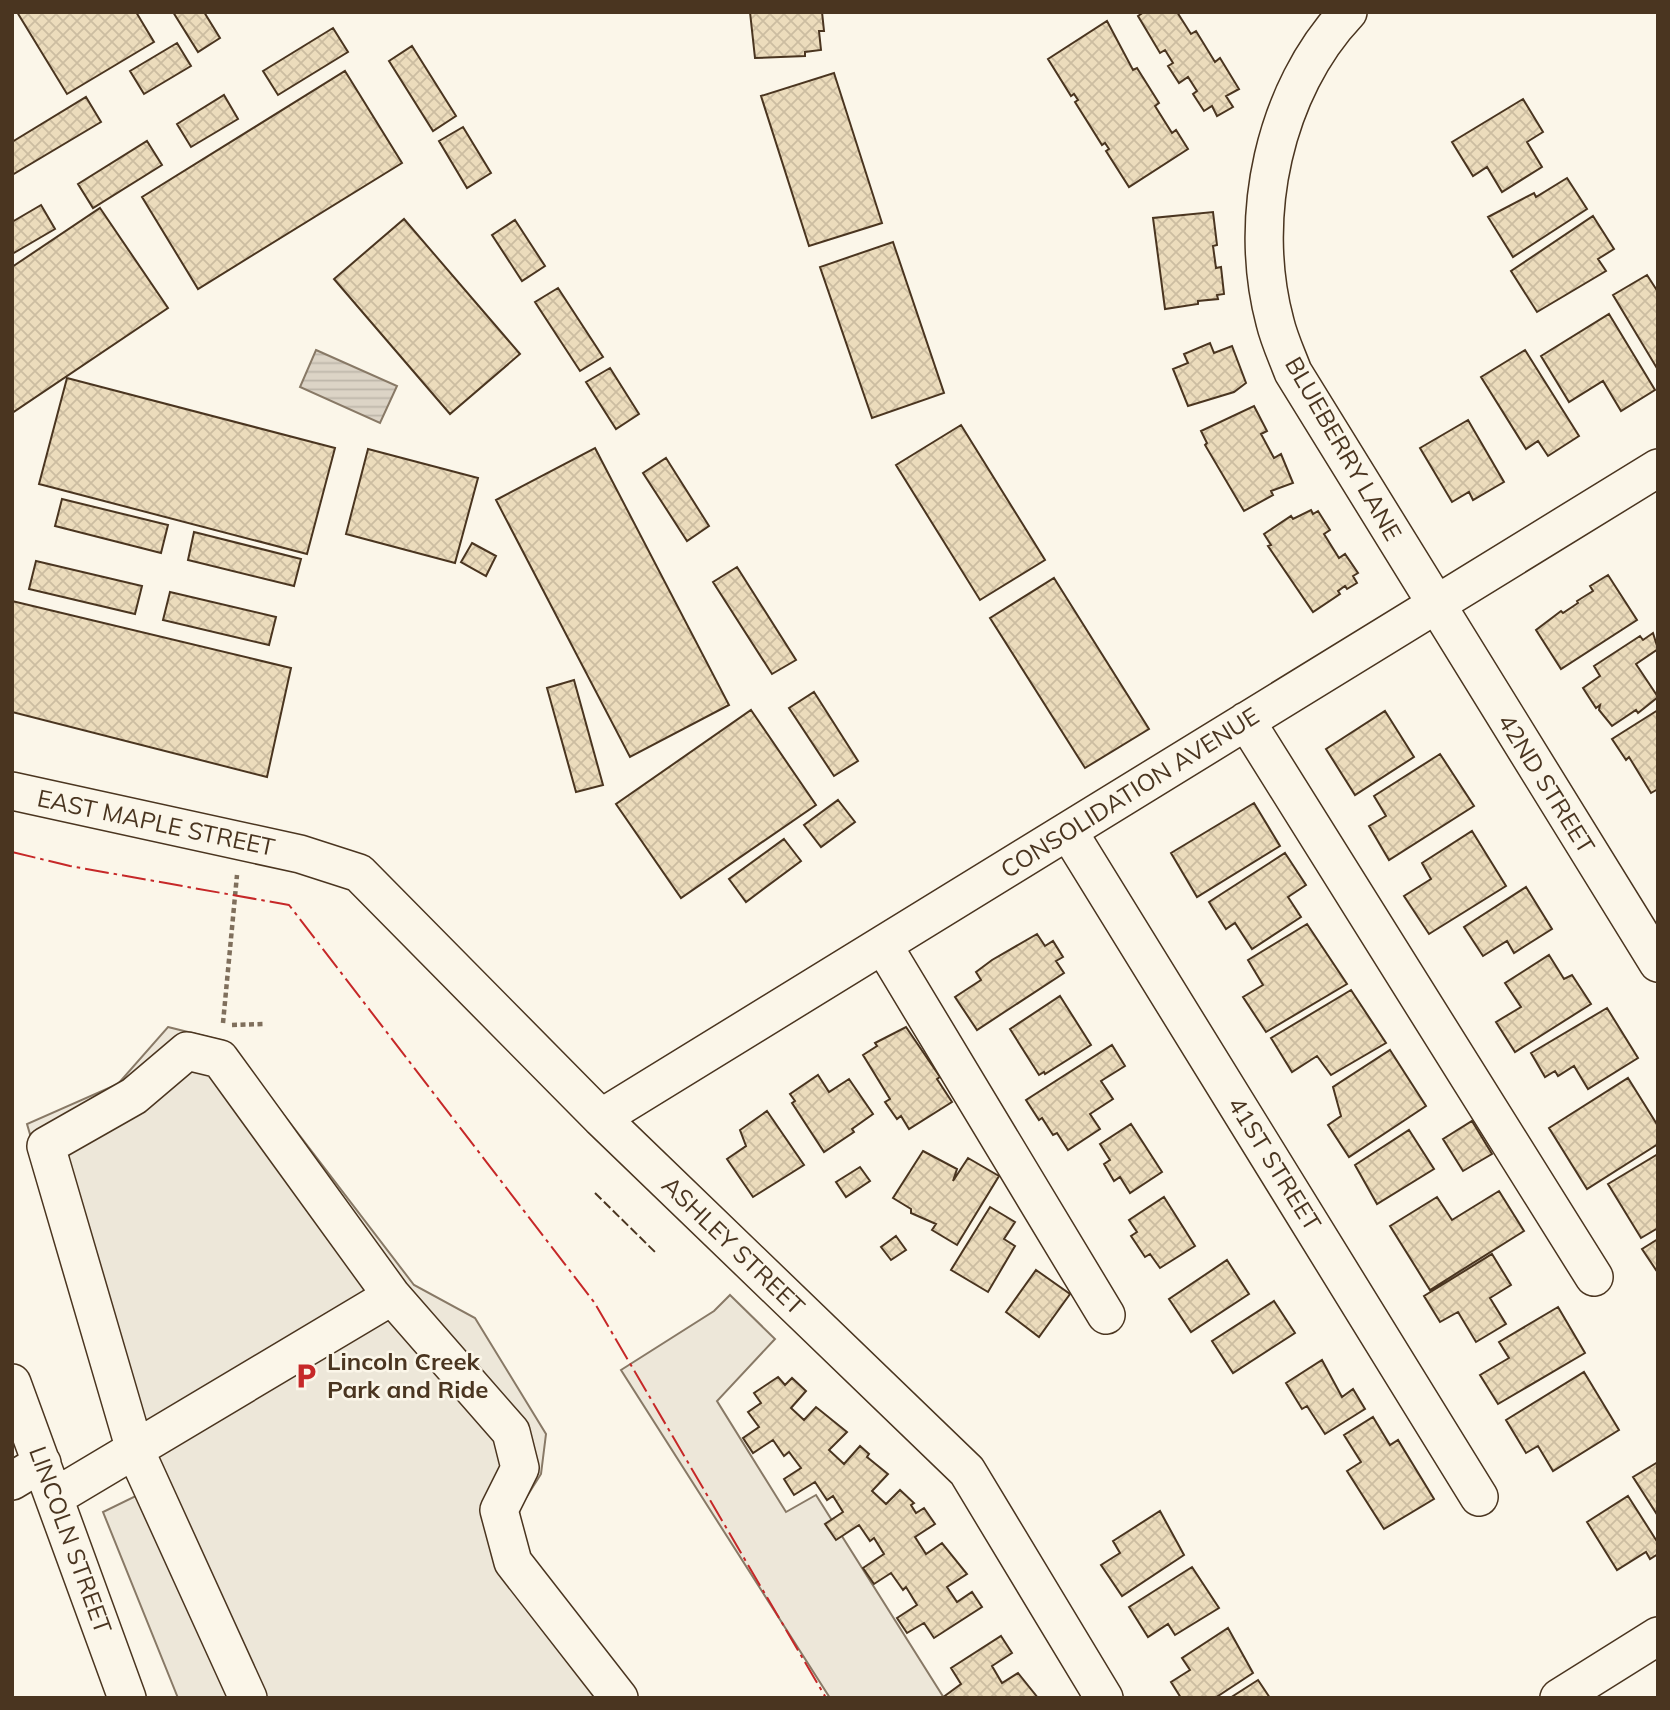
<svg xmlns="http://www.w3.org/2000/svg" width="1670" height="1710" font-family="Mulish,sans-serif">
	<style>
		.parking { fill: #ede7d9; stroke: #887966; stroke-width: 2 }
		.water { fill: url(#water-rules); stroke: #887966; stroke-width: 2 }
		.building { fill: url(#building-cross-hatch); stroke: #4a3520; stroke-width: 2 }
		.lines { fill: none; stroke-linecap: round; stroke-linejoin: round }
		.minor-casing { stroke: #4a3520; stroke-width: 40 }
		.path { stroke: #7f6f5c; stroke-width: 4.5; stroke-dasharray: 5 3.5; stroke-linecap: butt }
		.minor { stroke: #fbf6e9; stroke-width: 37 }
		.fence { stroke: #4a3520; stroke-width: 2; stroke-dasharray: 9 3.5; stroke-linecap: butt }
		.power { stroke: #c62828; stroke-width: 2; stroke-dasharray: 24 5 3.5 5; stroke-linecap: butt }
		.labels { text-anchor: middle; stroke-width: 5; stroke-linejoin: round; paint-order: stroke }
		.street-label { font-size: 24px; fill: #4a3520; stroke: #fbf6e9 }
		.poi-label { font-size: 24px; font-weight: bold; fill: #4a3520; stroke: #fbf6e9; text-anchor: start }
	</style>
	<defs>
		<pattern id="water-rules" width="6" height="5" patternUnits="userSpaceOnUse" patternTransform="scale(1.75)"><rect width="6" height="5" fill="#dcd4c6"/><path d="M0 2.5h6" fill="none" stroke="#beb7aa"/></pattern>
		<pattern id="building-cross-hatch" width="8" height="8" patternUnits="userSpaceOnUse" patternTransform="scale(1.75)"><rect width="8" height="8" fill="#ecdcbc"/><path d="M0 0l8 8M0 8l8-8" fill="none" stroke="#ccbda1"/></pattern>
	</defs>
	<rect width="100%" height="100%" fill="#fbf6e9"/>
	<path class="parking" d="M168,1027l60,15 186,243 61,33 71,116 -5,40 -22,35 4,53 115,136h-460l-75,-186 33,-16 -109,-372 91,-40z
		M730,1295l45,44 -58,62 69,111 30,-17 128,203h-114l-209,-328 93,-59z"/>
	<path class="water" d="M316,350l81,36 -17,37 -80,-36z"/>
	<path class="building" d="M17,12h119l18,30 -87,52z
		M173,12h31l16,26 -22,14z
		M750,12h72l2,19h-5l2,19 -16,2v4l-50,2z
		M1144,12h33l14,22 5,-3 19,31 5,-4 19,31 -13,7 7,11 -16,9 -5,-10 -8,5 -11,-17 4,-3 -9,-14 -9,6 -11,-17 5,-3 -8,-13 -5,3 -22,-37z
		M1107,21l26,49 4,-2 22,35 -4,3 17,27 4,-3 12,19 -59,38 -23,-36 3,-2 -4,-6 -3,2 -27,-43 3,-2 -4,-6 -3,2 -23,-37z
		M333,28l15,24 -70,43 -15,-24z
		M177,43l14,23 -47,28 -14,-23z
		M412,46l44,70 -23,15 -44,-70z
		M345,71l57,92 -204,126 -56,-92z
		M834,73l48,150 -73,23 -48,-150z
		M224,95l14,24 -47,28 -14,-23z
		M86,97l15,25 -89,53v-33z
		M1523,99l20,33 -16,10 15,25 -40,25 -15,-25 -14,9 -21,-34z
		M463,127l28,46 -24,15 -28,-47z
		M147,141l15,24 -69,43 -15,-24z
		M1567,178l20,31 -74,48 -25,-40 46,-24 2,4z
		M41,205l14,24 -43,25v-32z
		M100,208l68,100 -156,105v-146z
		M1213,212l4,33 -4,1 3,22 5,-1 3,27 -7,1 1,4 -20,2v3l-33,5 -12,-91z
		M1593,216l21,33 -16,10 8,12 -69,41 -26,-41z
		M404,219l116,135 -70,60 -116,-135z
		M515,220l30,46 -23,15 -30,-46z
		M893,242l51,151 -72,25 -52,-151z
		M1647,275l11,17v78l-45,-75z
		M558,288l45,69 -23,14 -45,-69z
		M1609,314l46,76 -34,21 -18,-30 -34,21 -28,-46z
		M1210,343l4,10 18,-7 14,37 -12,9 -46,14 -15,-37 15,-6 -4,-9z
		M1525,350l54,86 -31,20 -10,-15 -12,8 -45,-72z
		M610,368l29,46 -23,15 -30,-47z
		M67,378l268,70 -28,106 -268,-70z
		M1254,406l13,25 -6,3 13,24 7,-4 12,29 -22,8 2,4 -29,16 -39,-66 2,-2 -6,-12z
		M1468,420l36,62 -31,18 -4,-8 -17,10 -32,-54z
		M961,425l84,135 -65,40 -84,-135z
		M595,448l134,257 -99,52 -134,-257z
		M368,449l110,29 -23,85 -109,-29z
		M666,458l43,68 -22,15 -44,-68z
		M62,499l106,26 -7,28 -106,-27z
		M1311,510l2,4 5,-3 12,19 -6,4 15,24 6,-4 13,19 -5,3 4,7 -10,6 -2,-3 -7,5 2,3 -27,18 -45,-66 3,-1 -7,-11 27,-18 2,3z
		M194,532l107,27 -7,27 -106,-26z
		M472,543l24,13 -10,20 -25,-14z
		M36,561l106,25 -7,28 -106,-25z
		M737,567l59,93 -24,14 -59,-92z
		M1608,575l29,45 -76,49 -25,-39 25,-19 2,2 15,-10 -1,-2 16,-10 -3,-5z
		M1054,578l95,151 -64,39 -95,-150z
		M170,592l106,25 -7,28 -106,-25z
		M12,601l279,67 -24,109 -255,-65z
		M1653,633l5,16 -22,15 22,33 -20,16 -2,-3 -24,16 -13,-16 1,-5 -4,3 -13,-20 17,-12 -6,-10 46,-30 3,4z
		M574,680l29,105 -27,7 -29,-104z
		M814,692l44,69 -24,15 -45,-68z
		M751,710l65,95 -135,93 -65,-94z
		M1658,710v79l-7,4 -22,-36 -3,3 -14,-21z
		M1385,711l29,46 -59,38 -29,-46z
		M1440,754l34,52 -85,54 -20,-34 17,-10 -12,-20z
		M838,800l17,22 -34,25 -17,-22z
		M1254,803l26,43 -83,51 -26,-44z
		M1472,831l34,55 -77,48 -25,-38 27,-17 -9,-16z
		M784,839l17,22 -55,41 -17,-23z
		M1285,853l21,32 -18,12 13,20 -49,32 -17,-26 -9,6 -17,-27z
		M1526,887l26,42 -38,24 -7,-12 -24,15 -19,-29z
		M1307,924l40,60 -81,48 -23,-35 20,-12 -15,-25z
		M1037,934l8,12 8,-5 10,16 -7,4 8,12 -87,57 -22,-33 26,-17 -5,-8 16,-12z
		M1549,955l15,24 8,-4 19,29 -76,48 -19,-30 25,-15 -16,-24z
		M1351,990l35,53 -55,32 -14,-19 -25,16 -21,-34z
		M1060,996l31,49 -46,29 -1,-2 -5,3 -29,-46z
		M1607,1008l31,50 -50,31 -14,-23 -16,10 -3,-5 -10,6 -14,-24z
		M906,1027l34,50 -3,2 15,23 -43,27 -8,-13 -4,3 -12,-17 5,-3 -27,-44 14,-9 -2,-3z
		M1112,1045l13,21 -24,15 12,18 -23,15 10,15 -32,21 -11,-17 -4,2 -11,-17 -3,2 -13,-20z
		M1390,1050l36,56 -77,51 -21,-32 13,-9 -8,-29z
		M818,1075l11,17 20,-13 24,35 -21,15 2,3 -30,20 -32,-49 3,-2 -5,-7z
		M1628,1078l30,48v18l-71,45 -38,-61z
		M767,1111l37,54 -51,32 -26,-38 19,-13 -6,-16z
		M1472,1121l20,33 -29,17 -20,-32z
		M1131,1124l31,48 -32,21 -10,-16 -6,4 -10,-17 6,-4 -10,-16z
		M1409,1130l25,39 -57,35 -22,-39z
		M923,1151l34,18 -4,12 15,-23 31,18 -42,69 -25,-15 4,-6 -25,-11v-4l-18,-11z
		M1658,1154v74l-17,10 -33,-54z
		M860,1167l10,14 -24,16 -10,-15z
		M1499,1191l25,40 -94,59 -40,-64 47,-29 15,23z
		M1164,1197l31,49 -35,22 -10,-14 -5,3 -14,-21 6,-4 -8,-12z
		M990,1207l25,15 -11,17 11,7 -27,46 -37,-22z
		M896,1236l10,14 -15,10 -10,-13z
		M1658,1239v34l-16,-24z
		M1492,1254l19,31 -21,13 16,26 -30,18 -18,-30 -18,10 -16,-26z
		M1227,1260l22,34 -58,38 -22,-33z
		M1036,1270l34,24 -31,43 -33,-25z
		M1274,1301l21,32 -62,40 -21,-32z
		M1558,1307l27,46 -87,51 -18,-29 29,-17 -10,-16z
		M1322,1360l20,37 11,-8 12,20 -40,25 -18,-28 -5,3 -16,-26z
		M1584,1372l35,58 -66,41 -15,-25 -12,7 -20,-33z
		M778,1377l7,8 7,-7 14,13 -15,17 13,12 12,-13 31,25 -18,18 15,14 16,-18 9,8 -2,3 21,17 -16,17 14,13 14,-14 14,13 -3,2 5,8 8,-5 11,16 -20,13 11,17 16,-11 25,31 -20,13 10,15 15,-10 10,15 -48,31 -10,-15 -17,10 -10,-15 20,-13 -11,-18 -3,3 -12,-17 -17,11 -11,-16 21,-14 -10,-16 -4,3 -11,-16 -23,15 -11,-16 18,-12 -10,-16 -6,4 -12,-18 -21,13 -10,-16 17,-11 -12,-16 -5,4 -11,-16 -20,13 -10,-15 16,-11 -11,-15 13,-9 -7,-10z
		M1373,1417l17,28 8,-5 36,59 -50,30 -37,-58 14,-9 -17,-27z
		M1658,1462v54l-25,-39z
		M1628,1496l30,47v11l-8,5 -4,-7 -29,18 -30,-48z
		M1160,1511l24,44 -62,41 -21,-31 19,-12 -7,-12z
		M1192,1567l27,41 -44,27 -7,-11 -20,13 -19,-30z
		M1228,1628l25,45 -38,25h-34l-10,-16 19,-12 -8,-12z
		M1001,1636l11,17 -20,13 10,17 16,-10 20,25h-96l19,-14 -10,-16z
		M1258,1680l12,18h-40z"/>
	<g class="lines">
		<defs>
			<path id="minor" d="M1348,12c-74,78 -101,206 -73,310 4,17 12,34 18,50l365,591
				M1246,721l348,556
				M12,791l288,63 59,19 242,245 366,353 137,227
				M1068,831l411,666
				M883,945l223,370
				M601,1118l1057,-650
				M392,1296l119,136 9,36 -21,42 14,52 106,136
				M12,1383l115,315
				M12,1481l30,-18
				M55,1497l337,-201 -172,-237 -33,-8 -53,45 -88,50 89,304 113,248
				M1559,1698l99,-62"/>
		</defs>
		<use href="#minor" class="minor-casing"/>
		<path class="path" d="M223,1023l14,-148
			M232,1025l34,-1"/>
		<use href="#minor" class="minor"/>
		<path class="fence" d="M595,1193l61,60"/>
		<path class="power" d="M12,852l58,14 219,39 305,397 232,396"/>
	</g>
	<defs>
		<symbol id="parking-bare" viewBox="-9 -9 18 18"><path d="M-3.5-5.5H1a3.5 3.5 0 0 1 0 7H-1V5.5H-3.5ZM-1-3.4V-.6H.8a1.4 1.4 0 0 0 0-2.8Z" fill="#c62828" stroke="#fbf6e9" stroke-width="2.5" paint-order="stroke"/></symbol>
	</defs>
	<g fill-rule="evenodd">
		<use href="#parking-bare" x="287" y="1357" width="38" height="38"/>
	</g>
	<g class="labels">
		<g class="street-label">
			<text transform="translate(1343 449) rotate(60)" y="8">BLUEBERRY LANE</text>
			<text transform="translate(1546 784) rotate(58)" y="8">42ND STREET</text>
			<text transform="translate(1130 793) rotate(-32)" y="8">CONSOLIDATION AVENUE</text>
			<text transform="translate(156 823) rotate(12)" y="8">EAST MAPLE STREET</text>
			<text transform="translate(1274 1164) rotate(58)" y="8">41ST STREET</text>
			<text transform="translate(733 1246) rotate(44)" y="8">ASHLEY STREET</text>
			<text transform="translate(70 1540) rotate(70)" y="8">LINCOLN STREET</text>
		</g>
		<g class="poi-label">
			<text x="327" y="1370">Lincoln Creek<tspan x="327" dy="28">Park and Ride</tspan></text>
		</g>
	</g>
	<rect width="1670" height="1710" fill="none" stroke="#4a3520" stroke-width="28"/>
</svg>
